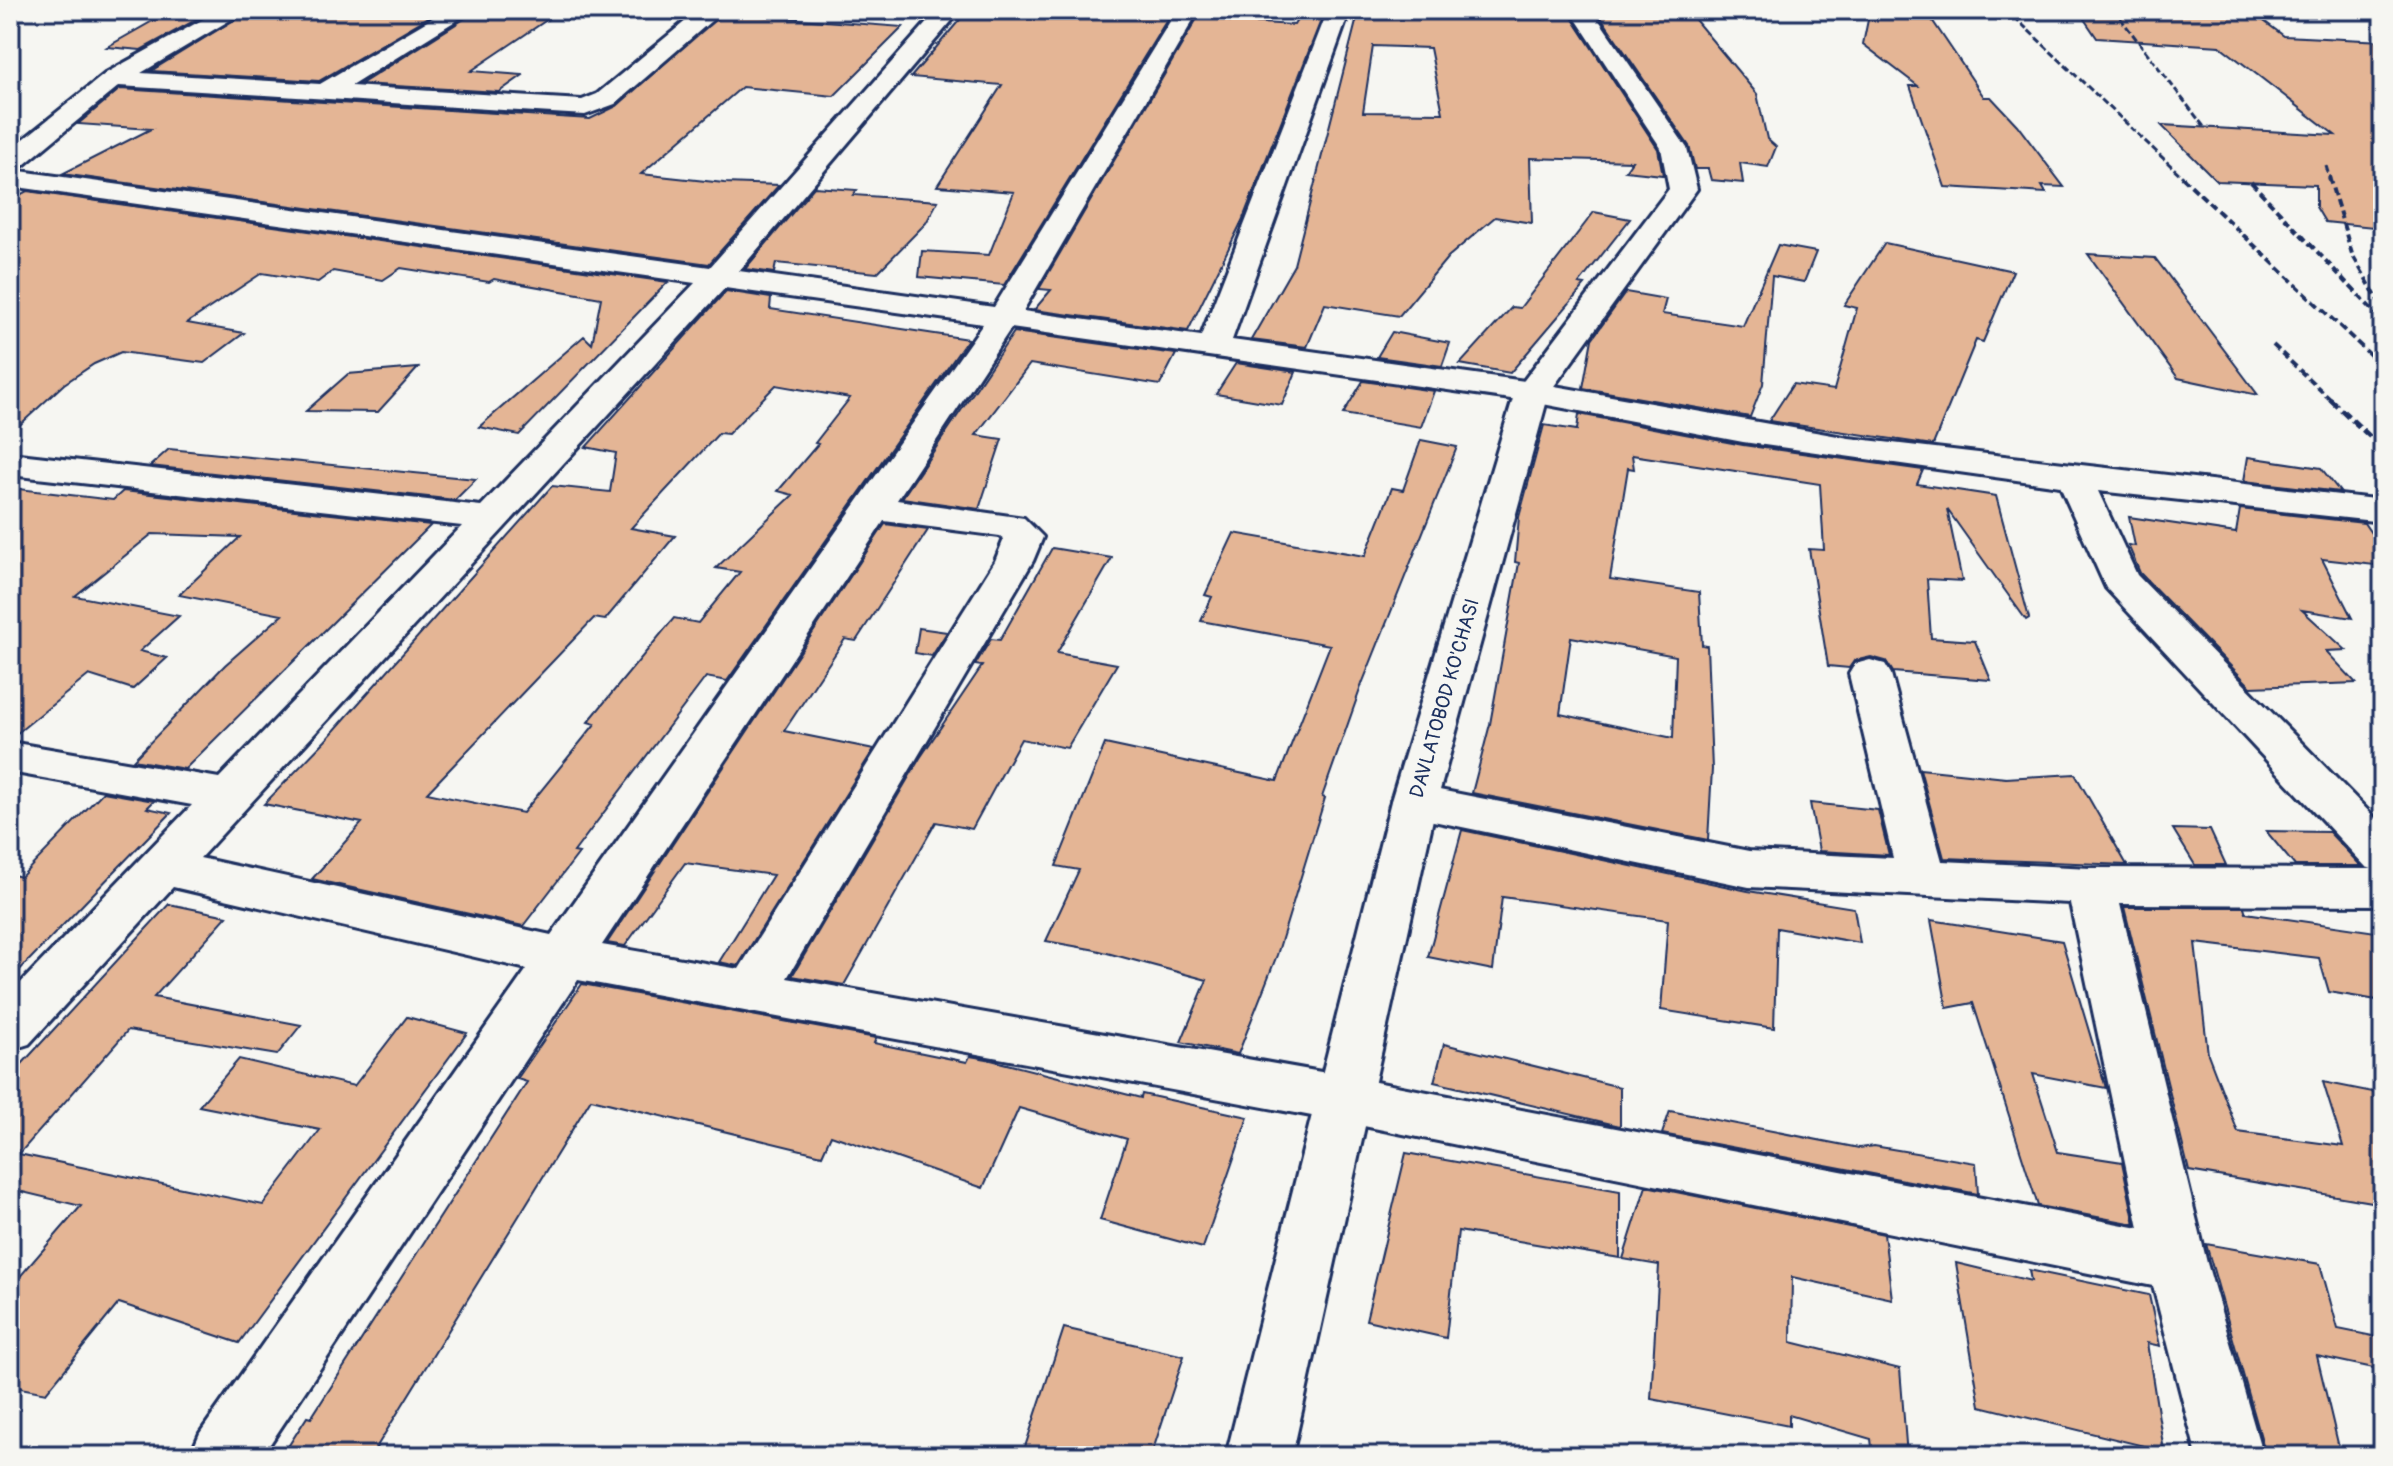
<svg xmlns="http://www.w3.org/2000/svg" width="2393" height="1466" font-family="Pangolin,sans-serif">
	<style>
		.building { fill: #e4b595; stroke: #1b2f5e; stroke-width: 2; fill-rule: evenodd }
		.lines { fill: none; stroke-linecap: round; stroke-linejoin: round }
		.minor-casing { stroke: #1b2f5e; stroke-width: 6 }
		.tertiary-casing { stroke: #1b2f5e; stroke-width: 6 }
		.minor { fill: #f6f6f2; fill-rule: evenodd }
		.tertiary { fill: #f6f6f2; fill-rule: evenodd }
		.rail-far2 { stroke: #1b2f5e; stroke-width: 3; stroke-dasharray: 7 3; stroke-linecap: butt }
		.rail-far1 { stroke: #1b2f5e; stroke-width: 4; stroke-dasharray: 8 4; stroke-linecap: butt }
		.rail { stroke: #1b2f5e; stroke-width: 5; stroke-dasharray: 10 5; stroke-linecap: butt }
		.labels { text-anchor: middle; stroke-width: 6; stroke-linejoin: round; paint-order: stroke }
		.street-label { font-size: 20px; fill: #1b2f5e; stroke: #f6f6f2 }
	</style>
	<rect width="100%" height="100%" fill="#f6f6f2"/>
	<filter id="ink" filterUnits="userSpaceOnUse"><feTurbulence type="fractalNoise" baseFrequency=".0125" numOctaves="2"/><feDisplacementMap in="SourceGraphic" scale="16" xChannelSelector="R" yChannelSelector="G"/><feConvolveMatrix kernelMatrix="1 2 1 2 8 2 1 2 1" color-interpolation-filters="sRGB"/></filter>
	<g filter="url(#ink)">
		<path class="building" d="M172,10h42l-73,40 -34,-3z
			M250,10h162l25,2 -118,69 -168,-10z
			M968,10h205l-169,275 -85,-8 3,-26 67,4 25,-63 -77,-6 65,-101 -91,-8z
			M1202,10h31l-5,11 66,4 9,-15h22l-83,211 -54,110 -154,-21 17,-20 -12,-1z
			M1359,10h208l91,139 5,26 -38,-4 7,-10 -102,-3 2,65 -37,-6 -47,40 -49,59 -74,-12 -18,43 -56,-7 43,-75zM1373,46l57,2 13,65 -80,-1z
			M1596,10h91l70,84 10,45 9,8 -8,20 -28,-4 3,20 -32,-3 -3,-11h-13l-6,-23z
			M1870,10l56,1 58,86h7l26,28 47,62 -22,-1 4,7 -101,-6 -35,-101h8l-55,-42z
			M2078,10h171l35,26 99,5v187l-58,-6 -9,-15v-22l-99,-4 -56,-56 174,10 -115,-89 -123,-8z
			M721,13l182,14 -69,69 -92,-9 -101,87 83,9 55,2 -70,79 -647,-90 89,-45 -73,-5 42,-35 470,30 27,-13z
			M472,14l76,5 -77,52 52,4 -24,17 -138,-8z
			M814,187l43,3 -4,5 85,6 -12,22 -49,50 -101,-10 -2,10 -29,-4z
			M27,191l641,91 -149,153 -40,-8 105,-91 8,8 9,-46 -107,-19 -5,3 -88,-14 -18,12 -50,-9 -15,11 -56,-9 -75,50 57,10 -40,30 -83,-11 -27,12 -30,20 -54,50v-234z
			M1594,212l36,7 -51,65 6,1 -75,88 -50,-9 52,-57 8,1z
			M1885,243l128,28 -30,71 -7,-2 -43,105 -164,-24 24,-37 41,6 23,-82 -13,-3z
			M1778,245l38,7 -12,30 -32,-6 -9,108 -13,33 -167,-29 9,-49 34,-47 40,7 -4,15 81,12z
			M2088,254l67,4 103,137 -80,-17z
			M726,291l45,7 -1,11 198,30 -241,342 -21,-4 -132,175 5,1 -56,73 -211,-47 50,-56 -98,-19 61,-63 227,-255 58,6 6,-39 -30,-6zM776,385l74,13 -35,45 3,1 -40,47 15,4 -77,73 24,4 -42,51 -24,-5 -86,104 7,2 -72,89 -96,-20 167,-175 11,2 70,-84 -44,-8 88,-95 9,1z
			M1014,332l162,22 -16,31 -130,-21 -54,71 26,4 -23,70 -77,-11z
			M1392,332l58,11 -8,23 -65,-9z
			M1236,363l60,9 -14,33 -66,-11z
			M418,368l-40,44 -72,-1 42,-37z
			M1363,381l71,10 -13,36 -78,-13z
			M1579,414l164,31 180,25 -6,14 79,12 33,122 -3,2 -79,-111 15,72 -35,-2 4,59 44,3 16,39 -98,-8 -7,-11 -15,-4 -17,4 -5,7 -21,-2 -19,-117 15,1 -4,-66 -188,-29 2,14 -6,-1 -18,111 89,13 3,53 5,1 5,123 -4,71 -236,-47 18,-69 29,-161 -4,-1 4,-45 25,-92 33,5zM1571,637l105,19 -3,82 -113,-24z
			M1421,440l36,7 -95,237 -40,113 3,1 -48,157 -39,99 -57,-12 26,-62 -111,-30 -50,-9 33,-71 -23,-4 49,-122 172,37 53,-136 -129,-24 11,-24 -7,-2 29,-62 131,23 27,-68 11,2z
			M169,449l307,30 -21,21 -305,-34z
			M2248,457l73,11 19,24 -96,-11z
			M10,488l103,12 10,-9 308,34 -246,244 -52,-9 92,-95 57,-50 -103,-20 61,-58 -88,-3 -77,62 104,20 -39,35 27,7 -34,31 -44,-14 -79,64z
			M2240,509l124,14 9,13h10v30l-61,-7 30,59 -50,-8 44,40 -20,1 30,32 -105,4 -111,-114 -12,-28 7,1 -6,-29 107,16z
			M885,524l43,6 -72,111 -11,-2 -61,92 90,18 -136,217 -19,-4 54,-87 -88,-12 -60,83 -18,-3z
			M1052,548l60,10 -55,95 60,11 -50,84 -46,-9 -49,90 -36,-7 -92,163 -52,-9 128,-218 62,-92 -7,-1 16,-26 9,1z
			M919,628l28,4 -15,24 -17,-3z
			M1920,769l86,9 69,-4 52,91 -183,-7z
			M103,792l51,9 -7,7 24,5 -161,167v-106l11,3z
			M1810,803l68,7 11,45 -70,-4z
			M2173,829l37,1 16,35h-31z
			M1462,830l286,61 106,17 6,35 -83,-15 -3,100 -113,-18 7,-90 -166,-23 -9,73 -65,-13z
			M2266,831l63,1 32,34h-66z
			M169,904l58,12 -73,81 147,28 -24,30 -149,-25 -109,124 244,51 57,-75 -121,-24 40,-47 115,27 53,-69 60,16 -228,310 -120,-40 -73,90 -36,-7v-98l71,-82 -71,-17v-112z
			M2124,907h120l2,6 137,20v68l-54,-9 -10,-34 -124,-15 13,111 30,78 105,14 -20,-64 60,12v110l-194,-33z
			M1931,920l131,21 44,147 -73,-14 25,78 64,10 13,62 -97,-18 -65,-203 -26,5z
			M582,984l294,54 -2,5 93,19 3,-6 17,3 154,39 1,-4 106,23 -45,131 -103,-28 27,-81 -108,-31 -36,80 -152,-53 -9,20 -231,-56 -220,357h-89l25,-39 4,1 216,-336 -10,-3z
			M1444,1044l176,43v39l-186,-44z
			M1670,1111l189,37 15,-2 102,17 2,31 -316,-60z
			M1406,1153l214,38v67l-162,-27 -12,107 -80,-18z
			M1646,1186l238,48 8,65 -100,-22 -1,65 109,27 7,87h-34l-2,-17 -82,-24v11l-138,-27 8,-134 -36,-6z
			M2206,1244l114,20 18,65 45,9v32l-66,-14 24,100h-45l-32,-8z
			M1956,1263l75,18 -2,-11 120,25 11,51 -13,-3 17,108 -184,-45z
			M1064,1328l120,28 -33,100h-129z"/>
		<g class="lines">
			<defs>
				<path id="minor" d="M220,10h27l-106,63 179,11 126,-74h27l-122,76 231,14 15,-6 102,-84h16l3,5 -103,89 -30,11 -466,-29 -100,83 -6,1 697,97 228,-257h23l-222,261 255,36 183,-297h22l-176,301 178,25 127,-326h22l-118,330 300,42 317,56 534,62v22l-285,-31 39,84 246,251v79l-263,-1 87,359 56,193h-66l-44,-170 -809,-164 -766,-142 -316,476h-72l10,-23 327,-464 -354,-82 -144,157 -19,6v-56l182,-189 -182,-33v-30l209,36 243,-252 -452,-51v-22l471,53 214,-223 -685,-97v-36l96,-77zM725,288l258,36 -432,611 -351,-77zM1011,328l521,74 211,40 317,44 46,102 260,279 6,2 -281,-1 -149,-7 -51,-187 -6,-10 -15,-4 -15,4 -6,10 44,184 -144,-7 -335,-66 -16,5 -7,11 7,11 16,5 335,70 321,16 69,325 -795,-152 -557,-98 246,-417 10,-24 -19,-19 -127,-18zM884,521l116,15 4,3 -9,22 -256,408 -137,-24z"/>
				<path id="tertiary" d="M1570,10h22l95,138 10,41 -148,204 -112,408 -145,655h-66l165,-655 124,-409 154,-203 -8,-41z"/>
			</defs>
			<use href="#minor" class="minor-casing"/>
			<use href="#tertiary" class="tertiary-casing"/>
			<use href="#minor" class="minor"/>
			<use href="#tertiary" class="tertiary"/>
			<path class="rail-far2" d="M2007,10l178,169
				M2114,10l91,118
				M2326,166l4,13"/>
			<path class="rail-far1" d="M2182,177l201,190
				M2329,177l23,77 31,55
				M2251,182l132,139
				M2273,345l59,56"/>
			<path class="rail" d="M2330,399l53,50"/>
		</g>
	</g>
	<g class="labels">
		<g class="street-label">
			<text transform="translate(1444 698) rotate(-74)" y="7">DAVLATOBOD KO'CHASI</text>
		</g>
	</g>
	<rect width="2393" height="1466" fill="none" stroke="#f6f6f2" stroke-width="40"/>
	<rect x="20" y="20" width="2353" height="1426" fill="none" stroke="#1b2f5e" stroke-width="3" filter="url(#ink)"/>
</svg>
